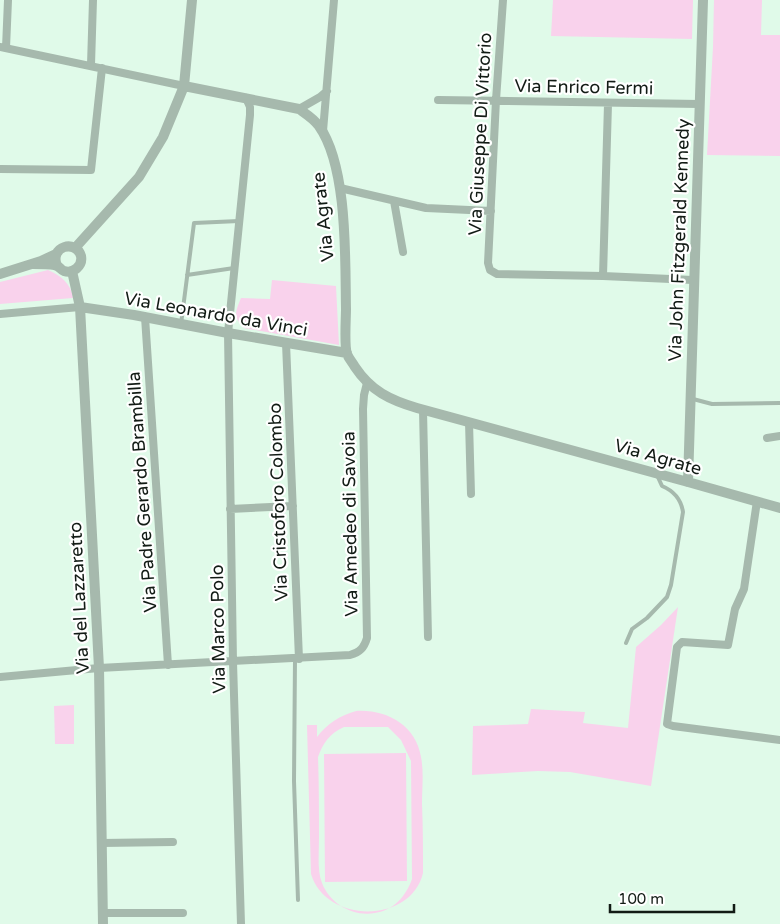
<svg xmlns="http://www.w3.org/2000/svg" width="780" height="924" font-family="'Varela Round',sans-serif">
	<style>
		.green { fill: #f9d2ec; fill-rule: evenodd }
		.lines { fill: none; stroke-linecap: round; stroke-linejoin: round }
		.service { stroke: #a6b9ad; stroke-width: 4 }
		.minor { stroke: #a6b9ad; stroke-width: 8 }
		.tertiary { stroke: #a6b9ad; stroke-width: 10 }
		.labels { text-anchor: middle; stroke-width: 4.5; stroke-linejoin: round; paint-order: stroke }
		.street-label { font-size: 18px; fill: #121b15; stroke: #fff }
	</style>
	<rect width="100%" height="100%" fill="#e0fae9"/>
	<path class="green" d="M553,0h140l-1,39 -141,-3z
		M714,0h48l-1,35h19v121l-73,-1 6,-108z
		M48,270c13,6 23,13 25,28l-73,6v-22z
		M272,280l64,6 3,59 -95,-17c-11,-12 -9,-15 -3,-30l29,1z
		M678,607l-27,179 -81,-14 -32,-1 -66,4 1,-49 55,-2 3,-15 54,3 -2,11 45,5 8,-81 25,-22z
		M74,705v39h-19l-1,-38z
		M356,711c30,-2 60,14 65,46 3,15 1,32 1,47 1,23 1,46 1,69 -12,51 -97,51 -112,1l-4,-149h10v12c11,-14 22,-21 39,-26zM344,727h44l13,13 10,21 1,118c-6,17 -18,31 -37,34 -22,4 -45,-9 -53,-30 -5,-13 -3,-30 -3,-45 0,-27 0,-54 -1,-81 5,-14 12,-24 26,-30z
		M406,753l1,128 -82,1 -1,-128z"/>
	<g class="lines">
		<path class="service" d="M187,275l47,-7
			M181,324l13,-101 45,-2
			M693,399l19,5 68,-1
			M626,643l6,-14 15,-11 20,-21 4,-12 12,-73c-2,-13 -9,-21 -21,-26l-5,-11
			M295,659l-1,122 4,119"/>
		<path class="minor" d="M503,0l-7,100 -8,163 2,7 7,4 106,2 90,4
			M0,47l184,39
			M6,48l2,-48
			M91,65l2,-65
			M438,100l261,4
			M299,109l21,-12 7,-6
			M323,131l11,-131
			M0,169l91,1 11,-102
			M340,188l86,20 65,3
			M394,201l9,51
			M603,276l5,-172
			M0,314l80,-7
			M145,317l23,348
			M286,343l13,316
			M423,410l5,227
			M469,422l2,72
			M767,438l13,-2
			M757,501l-13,88 -9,20 -7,36 -46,-3 -5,5 -10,77 6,2 107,14
			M230,509l63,-3
			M0,677l99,-9 251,-13c10,-3 14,-7 17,-17l-4,-229 1,-14 3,-12
			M102,843l71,-1
			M103,913h80
			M241,924l-8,-262 -5,-329 22,-218v-8l-4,-9"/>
		<path class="tertiary" d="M184,86l115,23c7,5 14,9 20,17 29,41 26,133 27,183 0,10 -2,37 1,45 2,5 6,9 8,13 16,24 35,33 62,41l271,74 92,26
			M75,248l64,-71 24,-40 21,-51 8,-86
			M33,264c5,0 21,0 24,2 3,1 4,4 7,5 9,3 19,-5 17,-15 -5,-17 -32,-10 -24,10
			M72,271l8,36 19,361 4,256
			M0,274l41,-13 15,-7
			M80,307l54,8 94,18 119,20
			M688,482l15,-482"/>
	</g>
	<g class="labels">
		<g class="street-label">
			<text transform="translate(584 87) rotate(1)" y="6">Via Enrico Fermi</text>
			<text transform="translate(480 134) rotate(-87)" y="6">Via Giuseppe Di Vittorio</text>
			<text transform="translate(323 217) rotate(-96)" y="6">Via Agrate</text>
			<text transform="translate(679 240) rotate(-88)" y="6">Via John Fitzgerald Kennedy</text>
			<text transform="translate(216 314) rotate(10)" y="6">Via Leonardo da Vinci</text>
			<text transform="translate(658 457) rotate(16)" y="6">Via Agrate</text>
			<text transform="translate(142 492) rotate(-94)" y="6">Via Padre Gerardo Brambilla</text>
			<text transform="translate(278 502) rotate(-92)" y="6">Via Cristoforo Colombo</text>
			<text transform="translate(350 524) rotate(-91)" y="6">Via Amedeo di Savoia</text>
			<text transform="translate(79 598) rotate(-93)" y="6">Via del Lazzaretto</text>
			<text transform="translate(218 629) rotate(-91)" y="6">Via Marco Polo</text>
		</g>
	</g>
	<path d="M610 904v8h124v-8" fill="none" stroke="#121b15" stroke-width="2.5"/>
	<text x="618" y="904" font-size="15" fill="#121b15" stroke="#ffffff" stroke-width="4" paint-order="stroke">100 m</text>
</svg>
